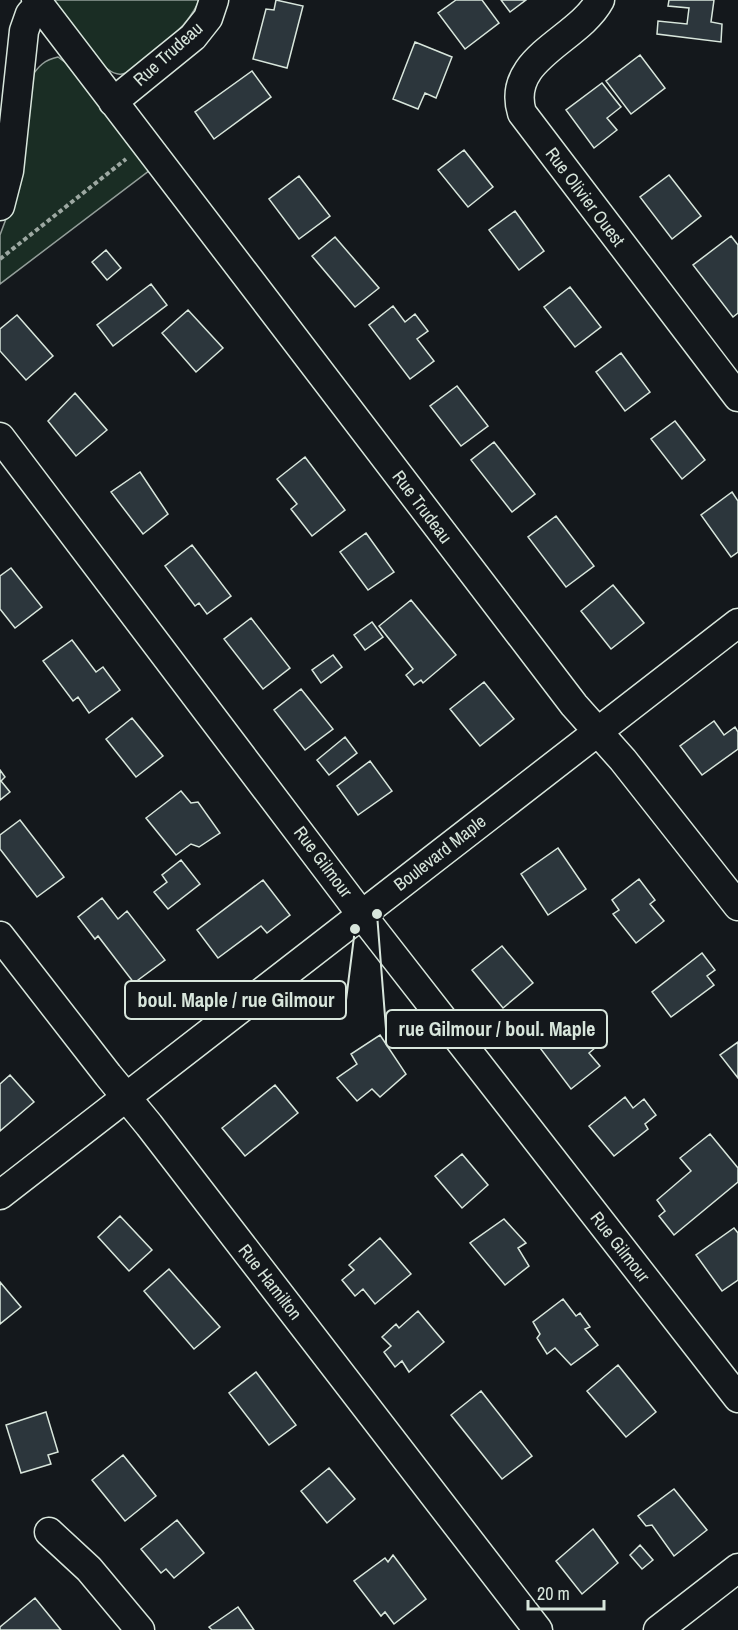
<svg xmlns="http://www.w3.org/2000/svg" width="738" height="1630" font-family="'Archivo Narrow',sans-serif">
	<style>
		.green { fill: #1a2d24; stroke: #939e99; stroke-width: 1.5 }
		.building { fill: #2c363c; stroke: #d8e6dc; stroke-width: 1.5 }
		.lines { fill: none; stroke-linecap: round; stroke-linejoin: round }
		.minor-casing { stroke: #d8e6dc; stroke-width: 31 }
		.path { stroke: #9da8a2; stroke-width: 4; stroke-dasharray: 4.5 3; stroke-linecap: butt }
		.minor { stroke: #14181c; stroke-width: 28 }
		.labels { text-anchor: middle; stroke-width: 4.5; stroke-linejoin: round; paint-order: stroke }
		.street-label { font-size: 18px; fill: #d8e6dc; stroke: #14181c }
		.leader { fill: none; stroke: #d8e6dc; stroke-width: 2 }
		.callout-dot { fill: #d8e6dc; stroke: #14181c; stroke-width: 2 }
		.callout { fill: #14181c; stroke: #d8e6dc; stroke-width: 2 }
		.callout-label { font-size: 20px; text-anchor: middle; font-weight: bold; fill: #d8e6dc }
	</style>
	<rect width="100%" height="100%" fill="#14181c"/>
	<path class="green" d="M52,0h146v3c-11,22 -27,35 -46,50 -8,7 -18,19 -30,21 -20,5 -58,-58 -70,-74z
		M58,57l8,6 84,107 -150,114v-49l13,-35 18,-123c8,-11 13,-17 27,-20z"/>
	<path class="building" d="M276,0l27,6 -16,62 -34,-9 13,-50 8,1z
		M456,0h26l17,23 -34,26 -27,-36z
		M501,0h25l-16,12z
		M669,0h45l-3,22 11,2 -1,18 -64,-8 1,-13 29,3 2,-16 -21,-2z
		M415,42l37,15 -16,41 -11,-5 -7,16 -25,-10z
		M640,55l25,33 -34,26 -25,-33z
		M252,71l19,26 -57,42 -19,-27z
		M602,83l19,24 -14,11 10,12 -23,18 -28,-38z
		M464,150l29,37 -25,20 -30,-37z
		M669,175l32,41 -29,23 -32,-42z
		M299,176l31,40 -31,23 -30,-40z
		M515,211l29,40 -25,19 -30,-40z
		M731,236l7,9v68l-5,4 -40,-52z
		M335,237l44,51 -24,19 -43,-51z
		M106,250l15,18 -14,12 -15,-18z
		M151,284l16,21 -54,41 -16,-21z
		M570,287l31,40 -26,20 -31,-40z
		M393,306l12,16 10,-8 13,17 -11,8 17,22 -24,18 -41,-54z
		M188,310l35,38 -27,24 -34,-39z
		M17,315l36,41 -27,24 -26,-29v-22z
		M621,353l29,39 -25,19 -29,-39z
		M457,386l31,40 -27,20 -31,-40z
		M75,393l32,37 -31,26 -28,-35z
		M675,421l30,39 -23,19 -31,-40z
		M494,442l41,52 -23,18 -41,-52z
		M305,457l40,53 -33,26 -21,-27 6,-5 -20,-25z
		M140,472l28,42 -25,20 -32,-42z
		M732,492l6,9v51l-7,5 -30,-42z
		M556,516l38,50 -28,21 -38,-50z
		M366,533l28,39 -26,18 -28,-38z
		M192,545l39,51 -24,18 -8,-11 -4,3 -30,-40z
		M11,568l31,39 -27,21 -15,-19v-33z
		M613,585l31,38 -33,26 -30,-38z
		M411,600l45,55 -33,28 -2,-3 -7,5 -8,-10 7,-6 -34,-43z
		M251,618l39,50 -27,21 -39,-50z
		M372,622l11,15 -18,13 -11,-15z
		M72,640l24,32 7,-5 17,23 -31,23 -11,-16 -5,4 -30,-40z
		M333,655l9,12 -21,16 -9,-13z
		M484,682l30,37 -34,27 -30,-37z
		M301,689l32,40 -28,21 -31,-40z
		M132,718l31,38 -27,21 -30,-38z
		M714,721l10,14 11,-8 3,5v17l-36,26 -22,-29z
		M345,737l12,16 -28,22 -12,-15z
		M370,761l22,30 -34,24 -21,-29z
		M0,770l5,7 -4,4 9,11 -10,8z
		M181,791l10,12 7,-1 22,31 -21,14 -8,-3 -15,11 -30,-37z
		M20,820l44,57 -27,20 -37,-48v-14z
		M558,848l28,41 -38,26 -27,-41z
		M181,860l19,24 -32,25 -14,-17 13,-10 -5,-7z
		M639,879l16,21 -5,4 14,17 -28,22 -23,-29 6,-4 -7,-10z
		M263,880l27,35 -23,18 -6,-7 -43,32 -21,-28z
		M102,898l16,21 9,-8 38,49 -31,23 -36,-47 -3,3 -17,-22z
		M502,946l31,37 -30,25 -31,-38z
		M702,953l13,17 -8,6 7,9 -43,32 -19,-25z
		M556,1023l9,12 12,-10 18,23 -6,5 11,13 -29,23 -37,-49z
		M380,1035l26,39 -26,23 -8,-8 -15,12 -20,-23 20,-14 -6,-10z
		M738,1042v36l-18,-23z
		M10,1075l24,27 -34,29v-47z
		M275,1085l23,28 -53,43 -23,-28z
		M625,1097l8,11 11,-9 12,16 -11,9 3,5 -34,27 -25,-30z
		M710,1134l28,34v14l-64,53 -15,-19 6,-5 -8,-11 34,-29 -11,-13z
		M462,1154l26,31 -26,23 -27,-32z
		M120,1216l32,34 -23,21 -31,-34z
		M504,1219l22,24 -8,5 11,18 -24,19 -35,-42z
		M734,1228l4,5v47l-16,11 -26,-36z
		M380,1238l31,36 -36,30 -12,-15 -8,7 -13,-16 12,-10 -5,-5z
		M169,1269l51,58 -26,22 -50,-58z
		M0,1282l21,25 -21,17z
		M563,1299l13,17 4,-3 10,14 -5,2 13,16 -27,20 -16,-17 -8,6 -10,-16 3,-4 -7,-12z
		M418,1311l26,31 -35,30 -7,-11 -7,6 -11,-15 7,-6 -9,-9 14,-13 3,4z
		M618,1365l38,47 -30,25 -39,-46z
		M256,1372l40,53 -27,20 -40,-52z
		M481,1391l51,65 -30,23 -51,-64z
		M46,1412l12,40 -10,3 3,9 -30,9 -15,-48z
		M123,1455l33,41 -31,25 -33,-41z
		M329,1468l26,31 -28,24 -26,-32z
		M674,1489l33,41 -33,26 -22,-31 -6,1 -8,-10z
		M177,1520l27,33 -30,25 -8,-9 -5,4 -20,-24z
		M593,1529l25,34 -36,31 -26,-33z
		M640,1545l13,15 -11,9 -12,-14z
		M393,1555l33,44 -32,25 -9,-12 -4,4 -27,-35 31,-23 3,4z
		M35,1598l26,32h-61v-3z
		M238,1607l16,23h-42l-3,-3z"/>
	<g class="lines">
		<defs>
			<path id="minor" d="M36,0l538,705 49,55 115,146
				M600,0c-22,41 -95,58 -78,113l216,284
				M113,102l80,-65 15,-19 6,-18
				M0,206l9,-35 15,-140 6,-17 9,-10
				M0,437l361,477 377,484
				M0,936l108,139 41,50 389,505
				M0,1195l738,-572
				M49,1532l40,37 51,61
				M658,1630l80,-62"/>
		</defs>
		<use href="#minor" class="minor-casing"/>
		<path class="path" d="M0,259l126,-100"/>
		<use href="#minor" class="minor"/>
	</g>
	<g class="labels">
		<g class="street-label">
			<text transform="translate(168 54) rotate(-42)" y="6">Rue Trudeau</text>
			<text transform="translate(585 197) rotate(53)" y="6">Rue Olivier Ouest</text>
			<text transform="translate(422 507) rotate(53)" y="6">Rue Trudeau</text>
			<text transform="translate(440 853) rotate(-38)" y="6">Boulevard Maple</text>
			<text transform="translate(323 862) rotate(53)" y="6">Rue Gilmour</text>
			<text transform="translate(620 1247) rotate(52)" y="6">Rue Gilmour</text>
			<text transform="translate(270 1282) rotate(52)" y="6">Rue Hamilton</text>
		</g>
	</g>
	<path class="leader" d="M355 929L346 1000M377 914L386 1029"/>
	<g class="callout-dot">
		<circle cx="355" cy="929" r="6"/>
		<circle cx="377" cy="914" r="6"/>
	</g>
	<g class="callout">
		<rect x="125" y="981" width="221" height="38" rx="6"/>
		<rect x="386" y="1010" width="221" height="38" rx="6"/>
	</g>
	<g class="callout-label">
		<text x="236" y="1007">boul. Maple / rue Gilmour</text>
		<text x="497" y="1036">rue Gilmour / boul. Maple</text>
	</g>
	<path d="M528 1600v9h76v-9" fill="none" stroke="#d8e6dc" stroke-width="3"/>
	<text x="537" y="1600" font-size="18" fill="#d8e6dc" stroke="#14181c" stroke-width="4.5" paint-order="stroke">20 m</text>
</svg>
